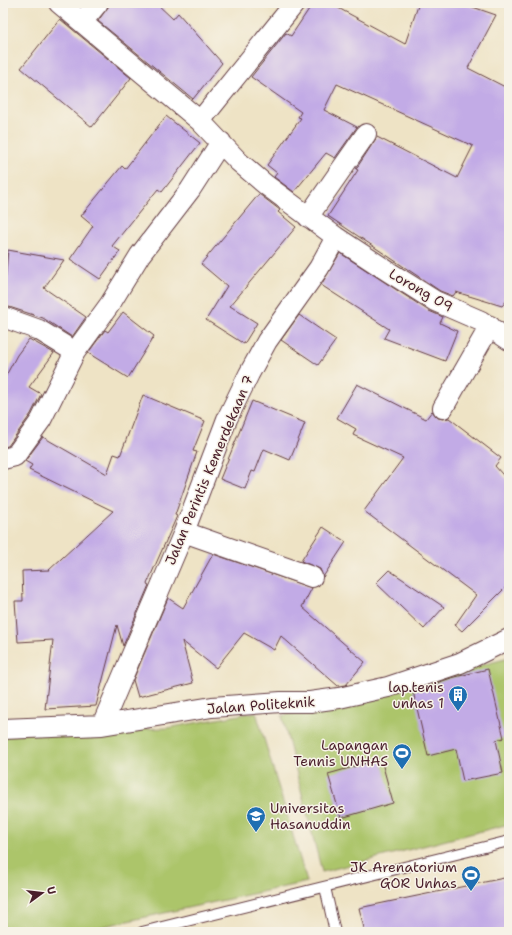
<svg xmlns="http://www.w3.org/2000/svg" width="512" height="935" font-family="'Shantell Sans',sans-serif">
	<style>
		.green { fill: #acc56b; stroke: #7b724b }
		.building { fill: #c2abe6 }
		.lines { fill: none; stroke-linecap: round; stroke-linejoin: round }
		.lane-casing { stroke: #633c42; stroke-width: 12 }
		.street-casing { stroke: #633c42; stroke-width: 22 }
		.lane { stroke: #fff; stroke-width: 10 }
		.street { stroke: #fff; stroke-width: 20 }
		.labels { text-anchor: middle; stroke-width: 3; stroke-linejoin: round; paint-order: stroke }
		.street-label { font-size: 14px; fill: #4a1f2b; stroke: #f7f3e8 }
		.poi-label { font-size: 14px; fill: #4a1f2b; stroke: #f7f3e8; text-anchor: end }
	</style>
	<rect width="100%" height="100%" fill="#f7f3e8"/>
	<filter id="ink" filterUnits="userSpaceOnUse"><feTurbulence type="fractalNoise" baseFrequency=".025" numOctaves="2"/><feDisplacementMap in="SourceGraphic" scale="8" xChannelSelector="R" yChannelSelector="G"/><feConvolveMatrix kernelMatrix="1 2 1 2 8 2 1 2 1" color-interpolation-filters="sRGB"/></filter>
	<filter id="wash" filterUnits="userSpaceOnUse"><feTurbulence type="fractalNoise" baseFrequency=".012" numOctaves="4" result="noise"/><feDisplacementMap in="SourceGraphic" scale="16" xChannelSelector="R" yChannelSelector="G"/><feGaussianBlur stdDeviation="0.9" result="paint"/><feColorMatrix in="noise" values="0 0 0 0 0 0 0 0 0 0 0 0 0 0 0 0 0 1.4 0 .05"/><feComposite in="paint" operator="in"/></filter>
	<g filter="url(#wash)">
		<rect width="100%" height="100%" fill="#eee3c5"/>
		<path class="green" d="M509,658v166l-187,48 -40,-156z
			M256,712l51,170 -230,50h-74v-198l164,-6z"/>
		<g id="blocks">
			<path class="building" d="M111,3h45l17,16 5,-6 44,50 -29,36 -95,-78z
				M313,3h16l76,41 14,-41h42l35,12 -28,53 41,21v209l-7,8 -46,-14 -3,4 -13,-5 -112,-75 30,-46 -2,-1 21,-32 80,41 16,-32 -136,-62 -13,26 33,17 -22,31 -9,-5 -32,39 -20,-15 3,-4 -10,-8 34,-47 -3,-1 3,-5 -50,-35 35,-44 5,3z
				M60,19l71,59 -39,49 -71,-59z
				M166,116l34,27 -38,49 -4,-3 -46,57 8,5 -20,28 -30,-20 23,-33 -12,-10 41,-50 3,3z
				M259,194l21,16 -2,2 18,15 -66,79 27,17 -13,21 -38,-24 21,-34 -26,-22z
				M8,250l56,10 -20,28 42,29 -14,20 -29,-19 -40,-13z
				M340,253l89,58 14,6 -3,6 17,8 -12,30 -61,-23 5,-9 -68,-44z
				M123,312l31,24 -26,42 -40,-25 17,-23 3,2z
				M299,315l37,25 -18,25 -37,-25z
				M29,339l25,14 -25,34 12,7 -10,20 -23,32 -5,1v-66l14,-26z
				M357,384l69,35 6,-8 6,7 5,1 6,-1 52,40 -6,8 14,16v102l-47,47 -7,-6 21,-30 -112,-84 39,-53 -50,-23 3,-6 -19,-11z
				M143,395l62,26 -12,30 4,1 -22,63 2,1 -30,68 2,1 -26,61 -6,-21 -21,81 -51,3 8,-69 -35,2 -3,-41h8l-1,-30 27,-1 64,-59 -84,-41 3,-5 -7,-4 18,-24 64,37 7,-20 6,2z
				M252,401l53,22 -15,37 -26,-11 -9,23 -3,-1 -7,18 -25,-10z
				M323,527l23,15 -23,35 -3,-8 -19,-8z
				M213,554l99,34 -10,19 63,55 -19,23 -8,1 -57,-50 -7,14 -30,-17 -28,35 -34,-27 11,42 -55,14 -5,-17 35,-82 15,10z
				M389,570l55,37 -20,22 -48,-46z
				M488,669l16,69 -8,2 7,33 -40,8 -7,-32 -28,7 -15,-65 38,-13z
				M381,759l12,44 -52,15 -13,-44z
				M509,877v55h-144l-6,-24z"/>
		</g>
	</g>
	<g filter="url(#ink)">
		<use href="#blocks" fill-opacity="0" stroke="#633c42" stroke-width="1"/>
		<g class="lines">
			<defs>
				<path id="lane" d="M325,887l10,45
					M142,932l367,-91"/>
				<path id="street" d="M59,3l141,118 39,41 27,23 70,52 53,35 46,29 46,20 28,19
					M82,22l16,-19
					M200,121l95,-118
					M308,217l58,-83
					M3,317l36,13 36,22
					M443,408l47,-82
					M3,459l12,-3 26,-36 34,-68 35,-48 30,-49 50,-65 31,-48
					M184,532l128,45
					M102,725l82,-193 43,-113 22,-45 18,-33 52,-73 17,-31
					M3,729l99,-4 110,-18 69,-5h29l29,-4 49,-11 72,-24 49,-24"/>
			</defs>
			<use href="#lane" class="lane-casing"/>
			<use href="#street" class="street-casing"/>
			<use href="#lane" class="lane"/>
			<use href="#street" class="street"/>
		</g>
	</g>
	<defs>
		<symbol id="building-pin" viewBox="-11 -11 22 30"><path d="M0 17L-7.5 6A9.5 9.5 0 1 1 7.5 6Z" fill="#1f6fb2" stroke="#f7f3e8"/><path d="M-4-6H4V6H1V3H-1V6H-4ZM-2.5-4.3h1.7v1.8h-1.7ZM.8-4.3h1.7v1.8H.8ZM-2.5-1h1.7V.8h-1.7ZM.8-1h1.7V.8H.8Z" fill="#fff"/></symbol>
		<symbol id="stadium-pin" viewBox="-11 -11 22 30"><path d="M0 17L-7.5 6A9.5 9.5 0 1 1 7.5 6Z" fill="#1f6fb2" stroke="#f7f3e8"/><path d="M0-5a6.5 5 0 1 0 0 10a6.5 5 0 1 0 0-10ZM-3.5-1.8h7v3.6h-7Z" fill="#fff"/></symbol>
		<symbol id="university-pin" viewBox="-11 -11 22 30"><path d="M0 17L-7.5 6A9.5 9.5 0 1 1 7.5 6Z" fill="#1f6fb2" stroke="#f7f3e8"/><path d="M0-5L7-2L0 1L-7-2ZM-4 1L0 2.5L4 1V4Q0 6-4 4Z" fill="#fff"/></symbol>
	</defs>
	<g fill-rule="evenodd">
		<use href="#building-pin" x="447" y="684" width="22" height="30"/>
		<use href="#stadium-pin" x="391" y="742" width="22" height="30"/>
		<use href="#university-pin" x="245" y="805" width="22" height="30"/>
		<use href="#stadium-pin" x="460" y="864" width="22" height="30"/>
	</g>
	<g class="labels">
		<g class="street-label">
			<text transform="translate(421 290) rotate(30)" y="5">Lorong 09</text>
			<text transform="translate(209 470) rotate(-67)" y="5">Jalan Perintis Kemerdekaan 7</text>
			<text transform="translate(261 705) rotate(-4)" y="5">Jalan Politeknik</text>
		</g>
		<g class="poi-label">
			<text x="444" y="692">lap.tenis<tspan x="444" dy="16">unhas 1</tspan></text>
			<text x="388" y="750">Lapangan<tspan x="388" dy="16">Tennis UNHAS</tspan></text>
			<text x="270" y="813" text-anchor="start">Universitas<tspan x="270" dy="16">Hasanuddin</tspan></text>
			<text x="457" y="872">JK Arenatorium<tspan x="457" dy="16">GOR Unhas</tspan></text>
		</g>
	</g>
	<rect width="512" height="935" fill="none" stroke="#f7f3e8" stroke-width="16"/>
	<g transform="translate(42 893) rotate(75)" stroke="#f7f3e8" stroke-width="3" paint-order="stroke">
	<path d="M0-3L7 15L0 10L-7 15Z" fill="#4a1f2b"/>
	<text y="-6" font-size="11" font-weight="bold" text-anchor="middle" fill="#4a1f2b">U</text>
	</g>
</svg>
